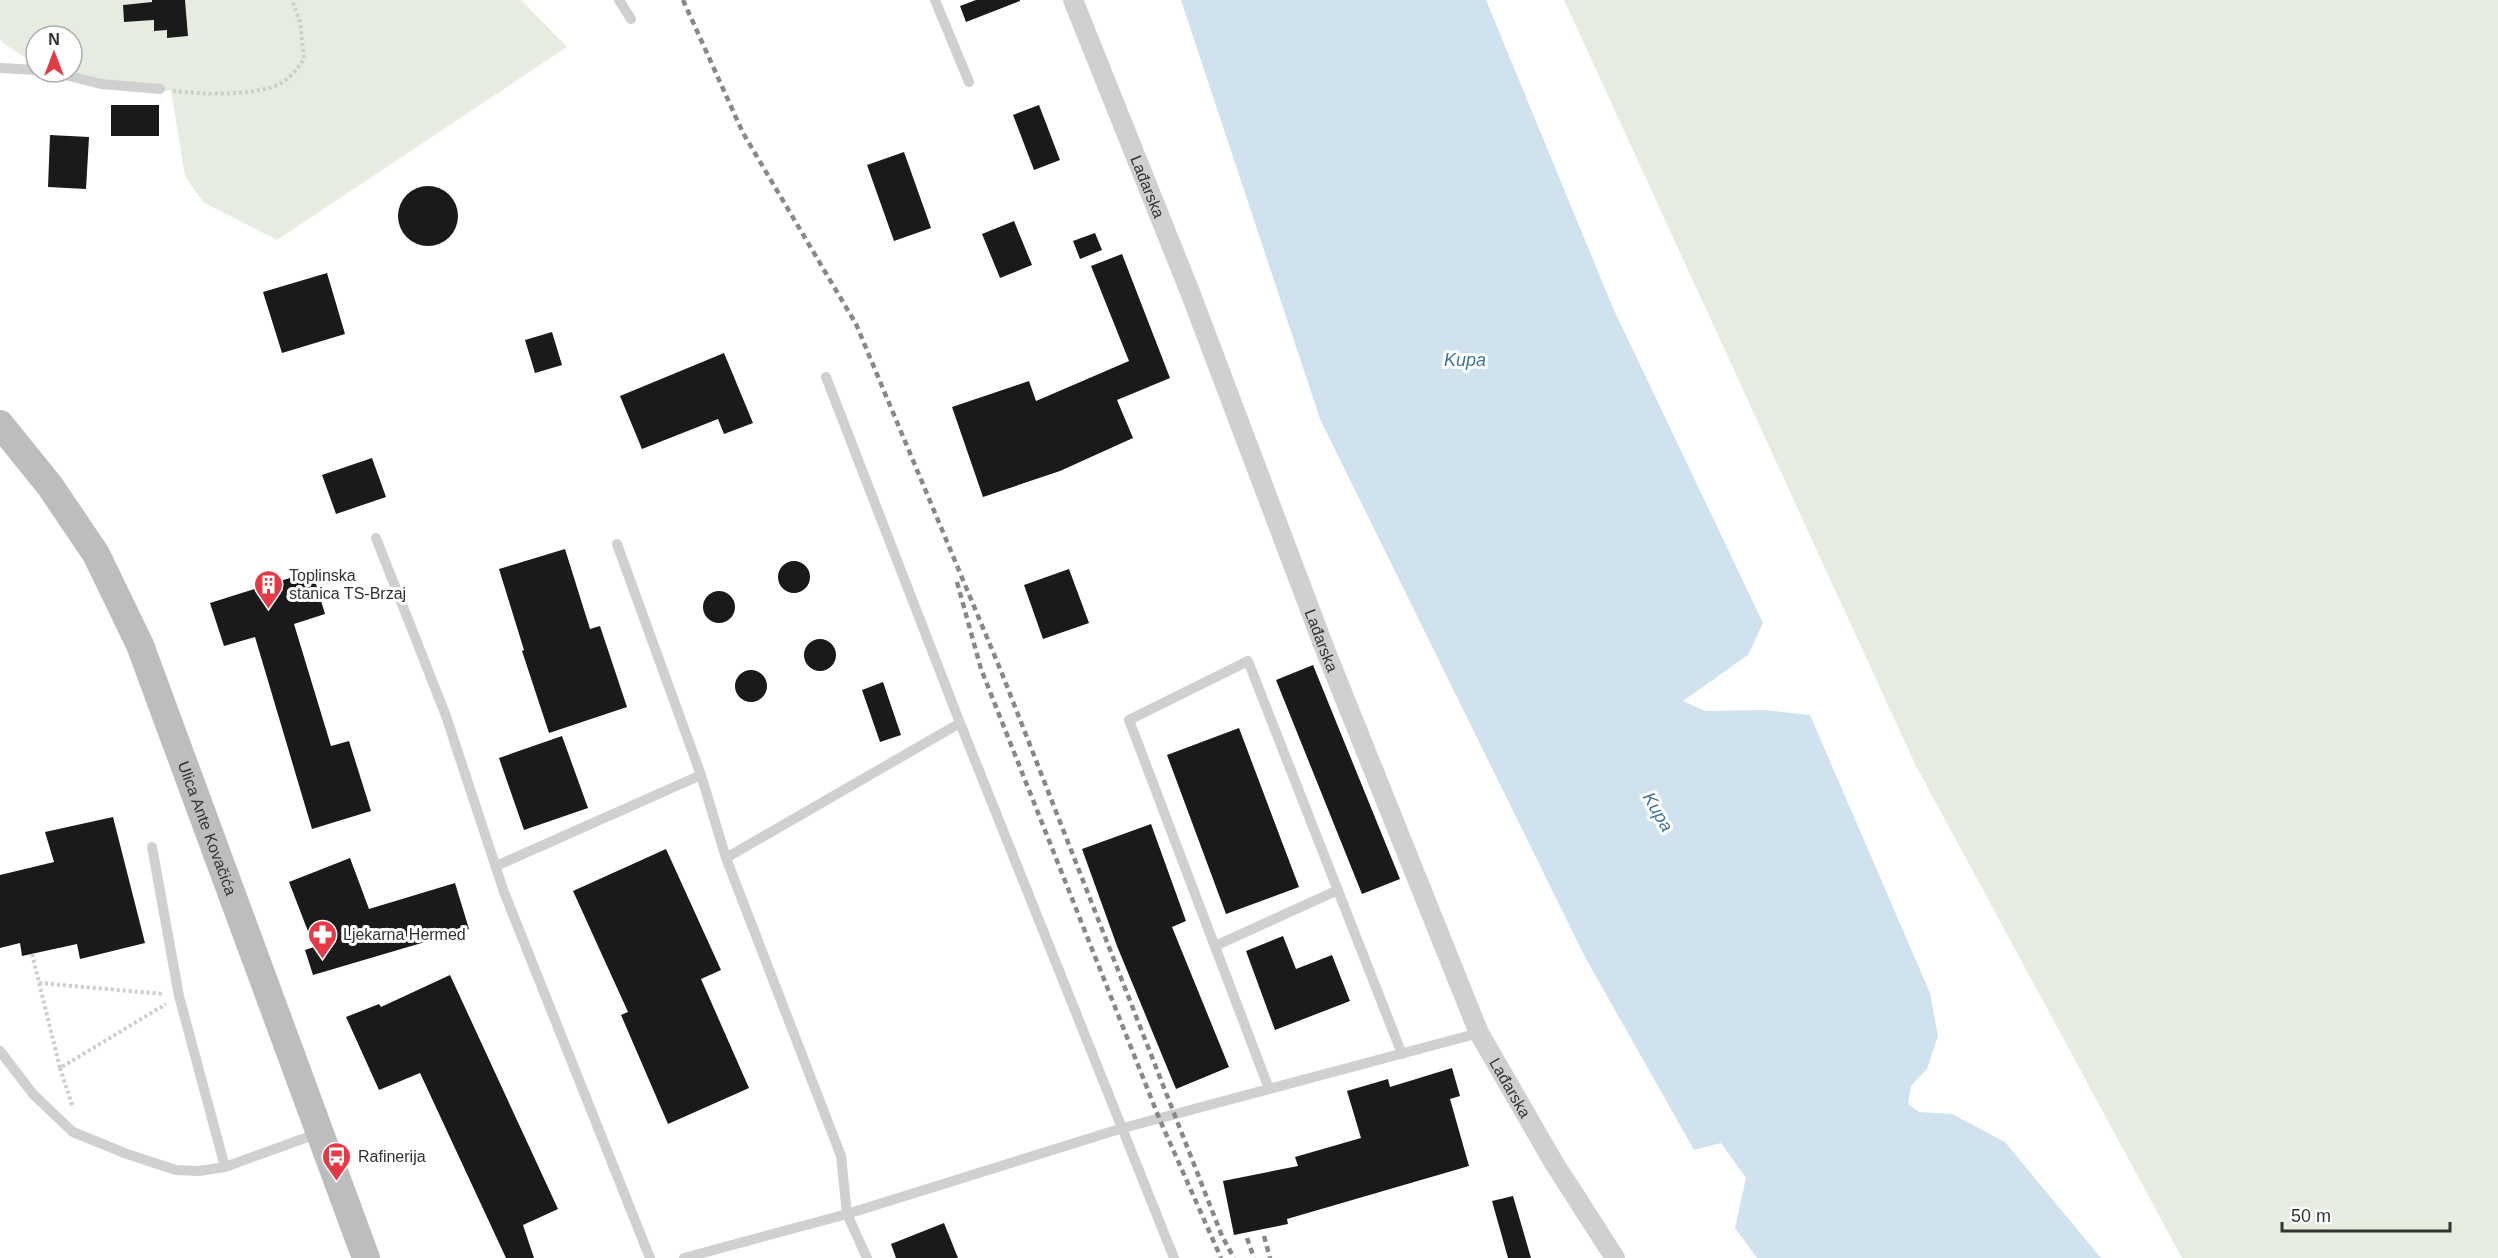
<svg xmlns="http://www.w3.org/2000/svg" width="2498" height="1258" font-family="Helvetica,sans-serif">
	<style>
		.green { fill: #e6ecdf }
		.water { fill: #cfe2ee }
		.building { fill: #1a1a1a }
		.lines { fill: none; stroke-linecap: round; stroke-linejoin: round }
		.path { stroke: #cdcdcd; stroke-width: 4; stroke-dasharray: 3 3; stroke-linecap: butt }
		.service { stroke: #d0d0d0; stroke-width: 10 }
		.minor { stroke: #d0d0d0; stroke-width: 20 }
		.secondary { stroke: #bdbdbd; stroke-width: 28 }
		.rail { stroke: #888; stroke-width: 4.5; stroke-dasharray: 6 4.5; stroke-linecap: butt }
		.labels { text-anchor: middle; stroke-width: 6; stroke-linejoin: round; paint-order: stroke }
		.street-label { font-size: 16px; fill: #333; stroke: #fff }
		.poi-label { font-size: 16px; fill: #333; stroke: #fff; text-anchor: start }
		.water-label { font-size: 18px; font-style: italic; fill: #3f7597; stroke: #fff }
	</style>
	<rect width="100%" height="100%" fill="#fff"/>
	<path class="green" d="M0,0h152v2l-29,3 1,17 30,-2v11l13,-1 1,8 20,-2 -3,-36h336l46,47 -290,193 -74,-38 -18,-26 -14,-85 -70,-7 -29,-12v-36h-36v28l-32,-20 -4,-5z
		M1564,0h934v1258h-316l-267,-494z"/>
	<path class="water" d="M1181,0h305l127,308 150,315 -15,32 -65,46 22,10 58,-1 47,5 120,278 8,43 -11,33 -16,17 -3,18 11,8 33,2 53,28 96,116h-344l-22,-30 11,-50 -25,-35 -27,7 -109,-193 -265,-538z"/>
	<path class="building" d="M152,0h33l3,36 -21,2v-8l-13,1v-11l-30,2 -1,-17 29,-3z
		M976,0h44v1l-54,21 -6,-16z
		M111,105h48v31h-48z
		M1039,105l21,55 -26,10 -21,-55z
		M50,135l39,2 -3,52 -38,-2z
		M904,152l27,76 -37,13 -27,-76z
		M398 216a30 30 0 1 1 60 0a30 30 0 1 1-60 0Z
		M1014,221l18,44 -32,13 -18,-44z
		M1095,233l7,17 -22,9 -7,-18z
		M1122,254l48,124 -53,22 16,38 -73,33 -77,26 -31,-90 77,-26 7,20 93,-40 -38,-95z
		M327,273l18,61 -63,19 -19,-61z
		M552,332l10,33 -27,8 -10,-33z
		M724,353l29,70 -29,11 -6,-15 -76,30 -22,-53z
		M372,458l14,39 -50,17 -14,-39z
		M565,549l25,80 10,-3 27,81 -78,26 -27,-82 2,-1 -25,-81z
		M778 577a16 16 0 1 1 32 0a16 16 0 1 1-32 0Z
		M1069,569l20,54 -46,16 -19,-54z
		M312,571l13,43 -31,10 37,122 18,-5 22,70 -59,18 -57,-192 -31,9 -14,-43z
		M703 607a16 16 0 1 1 32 0a16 16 0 1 1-32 0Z
		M804 655a16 16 0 1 1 32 0a16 16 0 1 1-32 0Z
		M1313,665l87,214 -38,15 -86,-214z
		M735 686a16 16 0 1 1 32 0a16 16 0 1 1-32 0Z
		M883,682l18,53 -21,7 -18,-52z
		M1239,728l60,159 -73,27 -59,-159z
		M562,736l26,72 -64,22 -25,-72z
		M113,817l32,126 -65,16 -3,-15 -55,12 -2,-13 -20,5v-73l54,-13 -9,-30z
		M1151,824l35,97 -14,6 57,140 -53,22 -59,-143 -35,-97z
		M666,849l55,121 -20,9 48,109 -81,36 -47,-109 7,-3 -55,-121z
		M350,858l19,51 86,-26 14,46 -156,46 -8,-25 9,-3 -25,-65z
		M1283,936l13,33 36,-14 18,46 -75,29 -29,-79z
		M450,975l108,234 -35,16 11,33h-28l-86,-185 -41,17 -33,-73 33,-13 2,3z
		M1452,1068l8,28 -10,3 19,67 -182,53 1,5 -54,11 -11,-54 75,-15 -3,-9 66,-19 -14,-47 41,-12 2,8z
		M1513,1196l18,62h-23l-16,-57z
		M944,1223l14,35h-62l-5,-14z"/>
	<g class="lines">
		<path class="path" d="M173,91c28,3 83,6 108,-8 10,-6 17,-15 23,-24l-4,-37 -8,-22
			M32,954l28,114 106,-64
			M39,983l124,11
			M60,1068l13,40"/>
		<path class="service" d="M619,0l12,19
			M935,0l34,82
			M0,68l36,2
			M53,72l48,12 59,5
			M826,377l134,346 214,535
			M376,538l70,178 58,176 146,366
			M617,544l84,231
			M152,847l27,149 46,171
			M726,858l234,-135
			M496,866l205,-91 25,83 115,298 6,58 20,44
			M1215,946l123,-56
			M0,1051l33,43 40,38 54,22 49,16 23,1 26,-4 94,-34
			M1269,1089l-140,-369 119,-59 154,393
			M684,1258l163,-44 276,-86 356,-95"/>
		<path class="minor" id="s1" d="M1073,0l117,292 136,360 153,381 75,130 61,95"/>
		<path class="secondary" id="s2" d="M0,424l50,62 46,68 44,91 226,613"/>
		<path class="rail" d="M683,0l60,133 113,191 145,347 221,565 12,22
			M957,582l24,87 178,449 62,140
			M1264,1236l6,22
			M1247,1238l7,20"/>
	</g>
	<defs>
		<symbol id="building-pin" viewBox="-11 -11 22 30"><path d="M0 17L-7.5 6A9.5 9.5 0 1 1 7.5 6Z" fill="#e63946" stroke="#fff"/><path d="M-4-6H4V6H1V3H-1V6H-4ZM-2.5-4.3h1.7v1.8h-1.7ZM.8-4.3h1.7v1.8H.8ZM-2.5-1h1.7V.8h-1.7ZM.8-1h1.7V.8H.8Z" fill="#fff"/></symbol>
		<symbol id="pharmacy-pin" viewBox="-11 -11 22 30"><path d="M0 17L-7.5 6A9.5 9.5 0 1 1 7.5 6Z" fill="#e63946" stroke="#fff"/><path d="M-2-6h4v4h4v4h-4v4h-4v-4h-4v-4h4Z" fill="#fff"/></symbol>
		<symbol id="bus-pin" viewBox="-11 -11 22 30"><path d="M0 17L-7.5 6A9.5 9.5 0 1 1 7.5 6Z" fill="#e63946" stroke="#fff"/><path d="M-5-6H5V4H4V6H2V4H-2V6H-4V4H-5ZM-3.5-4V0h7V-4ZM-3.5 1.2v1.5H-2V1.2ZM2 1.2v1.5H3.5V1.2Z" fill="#fff"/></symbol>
	</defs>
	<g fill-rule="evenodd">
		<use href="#building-pin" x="252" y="568" width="33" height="45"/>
		<use href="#pharmacy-pin" x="306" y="918" width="33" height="45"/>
		<use href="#bus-pin" x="320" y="1140" width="33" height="45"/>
	</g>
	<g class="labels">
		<g class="street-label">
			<text dy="6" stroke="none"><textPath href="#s1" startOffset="201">Lađarska</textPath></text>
			<text dy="6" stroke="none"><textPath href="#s1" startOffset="687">Lađarska</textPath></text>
			<text dy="6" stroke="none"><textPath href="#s2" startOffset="458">Ulica Ante Kovačića</textPath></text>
			<text dy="6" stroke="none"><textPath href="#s1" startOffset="1173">Lađarska</textPath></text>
		</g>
		<g class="poi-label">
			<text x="289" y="581">Toplinska<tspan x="289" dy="18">stanica TS-Brzaj</tspan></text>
			<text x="343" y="940">Ljekarna Hermed</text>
			<text x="358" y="1162">Rafinerija</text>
		</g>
		<g class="water-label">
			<text x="1465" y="366">Kupa</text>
			<text transform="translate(1658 812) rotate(60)" y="6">Kupa</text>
		</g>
	</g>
	<g transform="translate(54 54)"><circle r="28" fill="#ffffff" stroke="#adadad" stroke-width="1.5"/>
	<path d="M0-4.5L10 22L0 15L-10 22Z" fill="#e63946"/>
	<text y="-9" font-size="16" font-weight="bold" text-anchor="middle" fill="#333333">N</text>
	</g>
	<path d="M2282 1222v9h168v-9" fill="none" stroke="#333333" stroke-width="3"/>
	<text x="2291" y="1222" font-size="18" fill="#333333" stroke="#ffffff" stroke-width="4.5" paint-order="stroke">50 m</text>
</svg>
